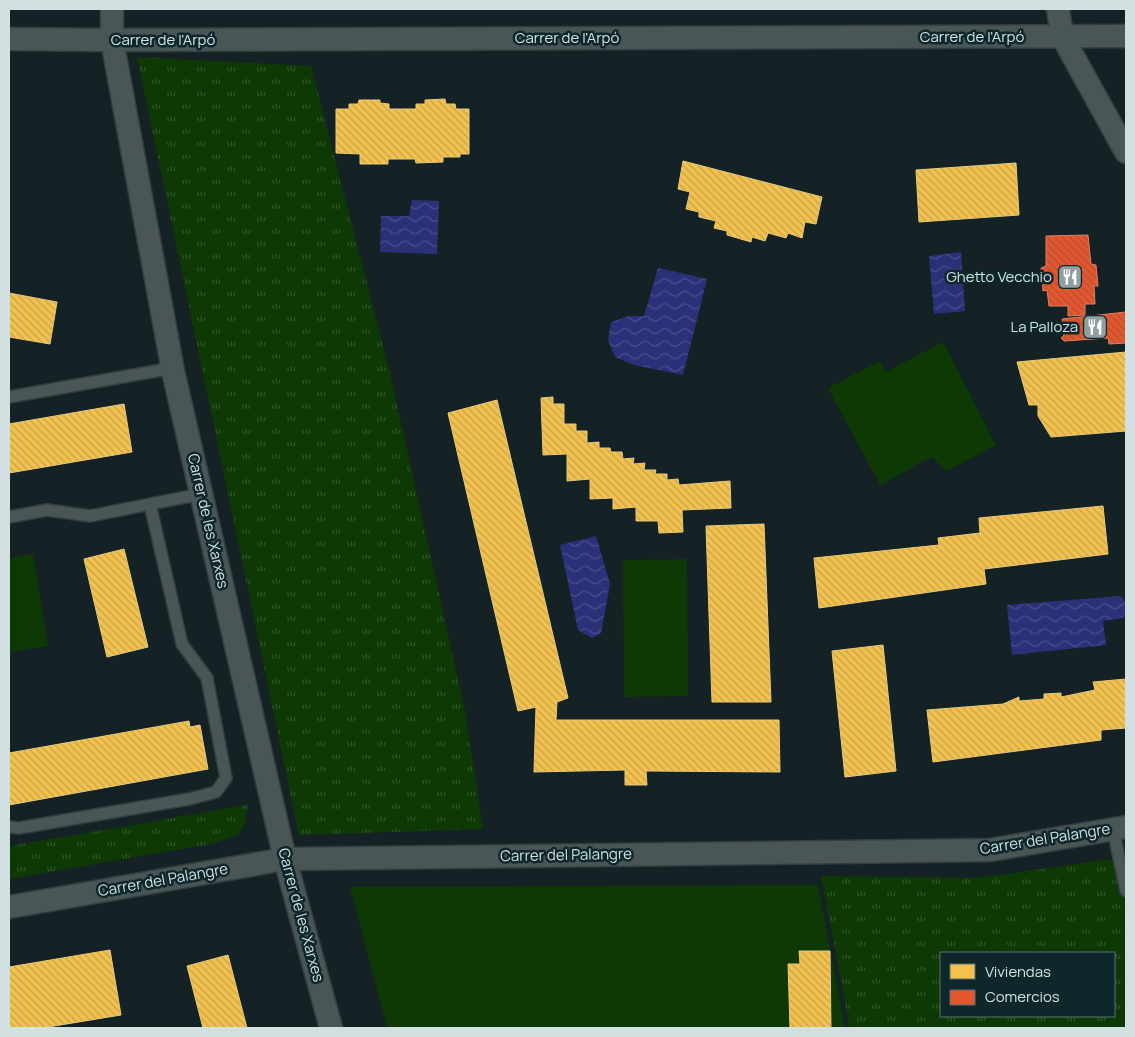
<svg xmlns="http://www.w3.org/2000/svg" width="1135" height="1037" font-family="Manrope,sans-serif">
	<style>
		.grass { fill: url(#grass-tufts); fill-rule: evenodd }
		.pitch { fill: #0e3905 }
		.water { fill: url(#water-waves) }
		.homes { fill: url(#homes-back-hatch); stroke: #e8ca7a }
		.shops { fill: url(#shops-back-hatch); stroke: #df8064 }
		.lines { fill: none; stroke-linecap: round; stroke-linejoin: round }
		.service-casing { stroke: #343e40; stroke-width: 14 }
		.minor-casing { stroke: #343e40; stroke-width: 25 }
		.service { stroke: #4a5556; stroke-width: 11 }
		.minor { stroke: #4a5556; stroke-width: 22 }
		.labels { text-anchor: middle; stroke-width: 5; stroke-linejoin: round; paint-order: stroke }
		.street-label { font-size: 15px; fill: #d2e0e2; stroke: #0e272b }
		.poi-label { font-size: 15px; fill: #d2e0e2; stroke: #0e272b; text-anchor: end }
	</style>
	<defs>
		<pattern id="grass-tufts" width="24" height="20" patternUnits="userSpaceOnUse" patternTransform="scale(1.25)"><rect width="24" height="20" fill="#0e3905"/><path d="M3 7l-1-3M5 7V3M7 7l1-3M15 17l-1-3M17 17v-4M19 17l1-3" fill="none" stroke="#305529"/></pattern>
		<pattern id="water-waves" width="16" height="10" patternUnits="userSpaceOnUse" patternTransform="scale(1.25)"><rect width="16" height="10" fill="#2a3178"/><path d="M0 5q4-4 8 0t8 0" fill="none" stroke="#484f8b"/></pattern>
		<pattern id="homes-back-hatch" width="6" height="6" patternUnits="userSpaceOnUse" patternTransform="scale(1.25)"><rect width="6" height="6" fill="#f2c14e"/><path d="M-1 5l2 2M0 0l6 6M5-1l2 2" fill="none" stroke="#c5a24c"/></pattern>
		<pattern id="shops-back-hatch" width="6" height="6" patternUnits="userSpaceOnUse" patternTransform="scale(1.25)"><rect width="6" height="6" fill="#e4572e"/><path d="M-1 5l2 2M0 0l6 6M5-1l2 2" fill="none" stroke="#b25135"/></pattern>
	</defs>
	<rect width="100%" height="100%" fill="#142225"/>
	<path class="grass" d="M137,57l174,9 77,299 78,351 17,113 -184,6z
		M248,805l-3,19 -7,11 -27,9 -202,35v-33z
		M1126,857v171h-276l-29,-152 156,2zM941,953h173v63h-173z"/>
	<path class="pitch" d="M943,342l53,103 -50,26 -14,-14 -52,28 -52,-97 52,-27 6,11z
		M33,554l15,92 -39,6v-94z
		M687,559l1,137 -64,1 -1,-137z
		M818,885l27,143h-458l-37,-141z"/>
	<path class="water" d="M412,200l27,1 -2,53 -57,-2 1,-36h28z
		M961,252l4,59 -31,3 -5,-58z
		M658,268l49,11 -24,96 -49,-10 -19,-8 -7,-17 3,-18 18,-6h15z
		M596,536l14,48 -9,49 -9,5 -14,-8 -18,-85z
		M1121,596l5,7v12l-4,3 -19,3 3,24 -94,10 -5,-50z"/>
	<path class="homes" d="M445,99l1,5h9l1,5h13v45h-9v3h-17v5l-27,1 -1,-4h-27v5h-28v-10l-24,-1v-44h13v-5h9l1,-4h21v3l9,1v5h27v-5h9v-4z
		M683,161l139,36 -6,27 -11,-2 -3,16 -14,-5 -2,5 -18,-5 -3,8 -13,-4 -1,5 -24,-7v-4l-13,-3 2,-7 -17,-4v-5l-13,-3 4,-17 -12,-3z
		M1016,163l3,52 -100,7 -3,-52z
		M9,293l48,9 -7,42 -41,-7z
		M1126,352v79l-75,6 -13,-21v-11h-9l-12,-43z
		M553,397v7h11v20h12v7h11v12l12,-1v6h11l1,4h11l1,7 11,-1 -1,6 12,-1 -1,7h12l-1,4h12v6l11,-1 1,6 51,-4 1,27 -49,2 1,22 -24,1 -1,-12h-22v-14l-23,2v-11l-23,1v-20l-23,2v-27l-24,1 -2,-57z
		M497,400l71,298 -11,4 -1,18h223l1,52 -134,-1 1,14h-22v-15l-91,2 2,-65 -18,4 -70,-298z
		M124,404l8,48 -123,21v-49z
		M1103,506l5,48 -124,15 2,15 -167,24 -5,-50 125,-13 -1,-7 42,-5 -1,-15z
		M764,524l7,178h-59l-6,-176z
		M124,549l24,98 -41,10 -23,-98z
		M883,645l13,126 -51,6 -13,-126z
		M1126,679v49l-25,2v10l-168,22 -6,-52 76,-6 16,-7v4l25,-2v-5l17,-1v4l34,-7 -2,-8z
		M189,721l1,6 10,-2 8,44 -199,36v-52z
		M110,950l11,65 -79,13h-33v-61z
		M799,951h31l1,77h-41l-2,-64h12z
		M228,955l19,73h-44l-16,-62z"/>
	<path class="shops" d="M1088,235l3,29 5,1 2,21h-4l1,18h-10v11l-17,1v-10h-19l-2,-16 -4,1 -2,-23 5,-2v-30z
		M1126,312v31l-17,1 -1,-6 -44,3 -3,-3 3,-3 -2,-16z"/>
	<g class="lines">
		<defs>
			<path id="service" d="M9,397l164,-29
				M9,517l38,-7 43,6 111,-22
				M9,827l10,1 170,-29 27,-7 10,-14 -19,-100 -25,-34 -32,-140
				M1113,829l13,62"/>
			<path id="minor" d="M112,9v31l61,331 112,488 46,169
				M1058,9l4,27 64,116
				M9,39l103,1 1014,-4
				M9,907l276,-48 705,-9 136,-23"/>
		</defs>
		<use href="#service" class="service-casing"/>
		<use href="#minor" class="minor-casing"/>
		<use href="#service" class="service"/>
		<use href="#minor" class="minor"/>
	</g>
	<defs>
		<symbol id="restaurant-square" viewBox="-11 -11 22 22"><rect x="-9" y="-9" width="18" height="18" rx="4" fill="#909ea0" stroke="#0e272b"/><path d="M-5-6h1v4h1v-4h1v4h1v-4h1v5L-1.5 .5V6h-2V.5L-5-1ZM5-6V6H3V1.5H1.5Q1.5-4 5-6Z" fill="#fff"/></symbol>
	</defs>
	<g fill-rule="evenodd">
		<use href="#restaurant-square" x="1056" y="263" width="28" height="28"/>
		<use href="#restaurant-square" x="1081" y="313" width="28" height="28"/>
	</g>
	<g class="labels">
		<g class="street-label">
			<text x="972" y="42">Carrer de l'Arpó</text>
			<text x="567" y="43">Carrer de l'Arpó</text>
			<text x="163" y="45">Carrer de l'Arpó</text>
			<text transform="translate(208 521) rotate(77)" y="5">Carrer de les Xarxes</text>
			<text transform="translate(1045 839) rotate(-9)" y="5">Carrer del Palangre</text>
			<text transform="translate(566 855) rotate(-1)" y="5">Carrer del Palangre</text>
			<text transform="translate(163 880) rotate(-10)" y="5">Carrer del Palangre</text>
			<text transform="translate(301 915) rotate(75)" y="5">Carrer de les Xarxes</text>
		</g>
		<g class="poi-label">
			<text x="1052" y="282">Ghetto Vecchio</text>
			<text x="1078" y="332">La Palloza</text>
		</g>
	</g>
	<rect width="1135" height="1037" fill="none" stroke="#d2e0e2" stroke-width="20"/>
	<rect x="940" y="952" width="175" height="65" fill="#0e272b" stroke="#5c7174"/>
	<rect x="950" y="964" width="25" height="15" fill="#f2c14e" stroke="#5c7174"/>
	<text x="985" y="977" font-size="15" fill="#d2e0e2">Viviendas</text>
	<rect x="950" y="990" width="25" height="15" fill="#e4572e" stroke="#5c7174"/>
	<text x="985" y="1002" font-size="15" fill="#d2e0e2">Comercios</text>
</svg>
